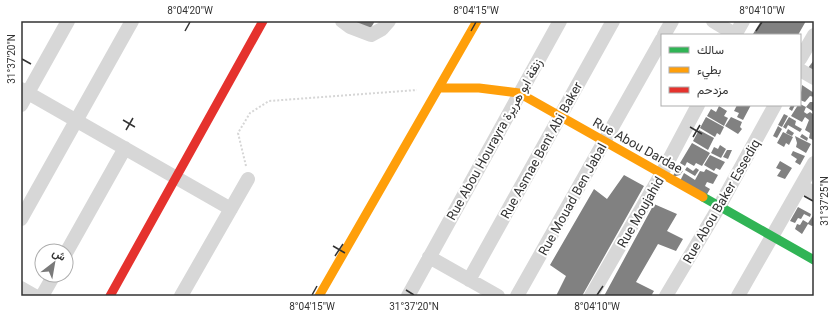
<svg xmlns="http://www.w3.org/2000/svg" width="835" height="317" font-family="Roboto,Vazirmatn,sans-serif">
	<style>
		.building { fill: #818181 }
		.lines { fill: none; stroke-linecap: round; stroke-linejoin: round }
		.path { stroke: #d6d6d6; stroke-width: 2; stroke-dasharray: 2 2; stroke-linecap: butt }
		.street { stroke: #d7d7d7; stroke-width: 14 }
		.fast { stroke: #30b455; stroke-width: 9 }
		.slow { stroke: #ff9f0a; stroke-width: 9 }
		.jam { stroke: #e5322d; stroke-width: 9 }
		.ticks { fill: none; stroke: #333; stroke-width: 1.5 }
		.labels { text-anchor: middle; stroke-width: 4; stroke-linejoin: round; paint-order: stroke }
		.street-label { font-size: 13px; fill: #333; stroke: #fff }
		.neatline { fill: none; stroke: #333; stroke-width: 1.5 }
		.ticks-label { font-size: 10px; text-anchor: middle; fill: #333 }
	</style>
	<rect width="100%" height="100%" fill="#fff"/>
	<path class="building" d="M352,21h23l-6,10z
		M761,21h45l-8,14h-44l-1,-1z
		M814,60v12l-6,-4z
		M802,85l12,8v4l-4,-1 -5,6 -5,-2z
		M810,102h4v10l-8,-5z
		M800,104l6,3 -2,5 3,2 3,-2 4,3 -1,25 -4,-2 1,-5 -5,-3 4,-10 -4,-3 -3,5 -11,-6 7,-11z
		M737,105h14l-8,15 -6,-3 2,-4 -5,-2z
		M791,105h4l-3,6 -3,-2z
		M719,106l8,5 -3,5 4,2 -4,8 -17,-10 4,-7 5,3z
		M784,114l4,2 -6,11 -4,-2z
		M706,117l18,10 -4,8 -3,-2 -2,4 -15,-9z
		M731,117l11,5 -2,5 2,2 -4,5 -13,-8z
		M789,117l7,4 -1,4 7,4 -2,3 -12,-7 -2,4 -3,-2z
		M778,126l4,3 -5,9 -4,-2z
		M788,129l6,4 -2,3 -6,-3z
		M699,130l15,8 -6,12 -15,-9z
		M783,132l10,5 -4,8 -3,-2 -2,4 -7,-4z
		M802,134l6,4 -1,3 -7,-4z
		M795,136l16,8 -5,9 -10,-6 1,-4z
		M692,143l18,10 -8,13 -6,-3 -2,3 -7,-4 -2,4 -5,-3z
		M720,145l6,4 -5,9 -10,-5 3,-6 4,2z
		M727,150h5l-4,9 -5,-2z
		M793,151l12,5 -5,9 -5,-3 2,-3 -6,-4z
		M710,155l15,7 -5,8 -4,-2 -2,3 -10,-6z
		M780,161l12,7 -7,11 -8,-3 4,-6 -5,-2z
		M687,167l6,4 3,-3 3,2 -4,6 -10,-6z
		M678,168l5,3 -3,4 -8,2z
		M706,169l12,6 -5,9 -6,-2 -2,4 5,3 -4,7 -26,-15 4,-8 11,7 5,-9 4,1z
		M624,175l20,11 -62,110h-26l10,-20 -16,-11 44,-76 13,10z
		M654,204l23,10 -10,17 16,8 -7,12 -18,-7 -22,38 18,9 -3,5h-47z
		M798,207l13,7 -1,3 -6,-3 -3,5 -3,-1 -3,5 -5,-2z
		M814,214v11l-2,1 -4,-2 -6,10 -7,-5 2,-5 3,1 3,-5 5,3z"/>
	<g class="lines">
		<path class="path" d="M246,166l-8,-33 12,-20 19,-12 148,-11"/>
		<path class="street" d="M342,21l8,6 21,8 11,-6 7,-8
			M713,21l23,14
			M664,35l8,-14
			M735,35l8,-14
			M800,59l14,-24
			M800,70l14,8
			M21,89l210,120
			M21,105l47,-84
			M801,186l13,7
			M21,219l111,-198
			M66,253l59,-105
			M429,257l69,39
			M469,280l144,-259
			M21,288l14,8
			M42,296l12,-21
			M181,296l67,-117
			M408,296l152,-275
			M517,296l145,-257
			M591,296l71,-123 36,-68
			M666,296l53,-89 56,-102
			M738,296l76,-133"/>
		<path class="fast" d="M703,197l111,63"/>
		<path class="slow" d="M439,88h40l40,5 184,104
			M319,296l158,-275"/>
		<path class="jam" d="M110,296l153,-275"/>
	</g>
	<path class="ticks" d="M185,31l5,-9M471,31l5,-9M756,31l6,-9M22,59l9,5M123,120l12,7M690,127l12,7M126,130l7,-12M693,137l7,-12M804,196l9,5M333,246l12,7M335,256l8,-12M406,290l8,5M312,295l5,-9M597,295l6,-9"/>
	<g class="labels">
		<g class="street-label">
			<text transform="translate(494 139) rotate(-61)" y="5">Rue Abou Hourayra زنقة ابو هريرة</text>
			<text transform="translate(638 145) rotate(29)" y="5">Rue Abou Dardae</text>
			<text transform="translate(541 150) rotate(-61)" y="5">Rue Asmae Bent Abi Baker</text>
			<text transform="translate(572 199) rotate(-61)" y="5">Rue Mouad Ben Jabal</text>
			<text transform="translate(721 201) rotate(-60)" y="5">Rue Abou Baker Essediq</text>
			<text transform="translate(640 212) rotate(-60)" y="5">Rue Moujahid</text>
		</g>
	</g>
	<rect width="835" height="317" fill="none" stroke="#ffffff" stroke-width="44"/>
	<rect x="661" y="34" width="140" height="72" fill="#ffffff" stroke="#adadad"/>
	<rect x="669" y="47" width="20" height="6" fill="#30b455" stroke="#adadad"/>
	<text x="697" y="54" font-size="12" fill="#333333">سالك</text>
	<rect x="669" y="67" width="20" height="6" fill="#ff9f0a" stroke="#adadad"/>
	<text x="697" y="74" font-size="12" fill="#333333">بطيء</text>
	<rect x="669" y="87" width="20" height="6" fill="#e5322d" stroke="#adadad"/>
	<text x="697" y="94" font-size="12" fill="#333333">مزدحم</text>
	<g transform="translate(54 263) rotate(31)"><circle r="19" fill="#ffffff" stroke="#adadad"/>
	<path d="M0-3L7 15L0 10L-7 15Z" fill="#7a7a7a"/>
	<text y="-6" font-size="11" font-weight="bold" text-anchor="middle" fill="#333333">ش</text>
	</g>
	<rect x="22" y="22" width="791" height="273" class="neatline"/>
	<g class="ticks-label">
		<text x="190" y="14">8°04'20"W</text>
		<text x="476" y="14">8°04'15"W</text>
		<text x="762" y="14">8°04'10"W</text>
		<text transform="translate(11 59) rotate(-90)" y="4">31°37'20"N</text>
		<text transform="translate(824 201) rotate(-90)" y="4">31°37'25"N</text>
		<text x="312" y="310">8°04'15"W</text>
		<text x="414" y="310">31°37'20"N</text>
		<text x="597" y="310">8°04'10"W</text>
	</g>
</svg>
